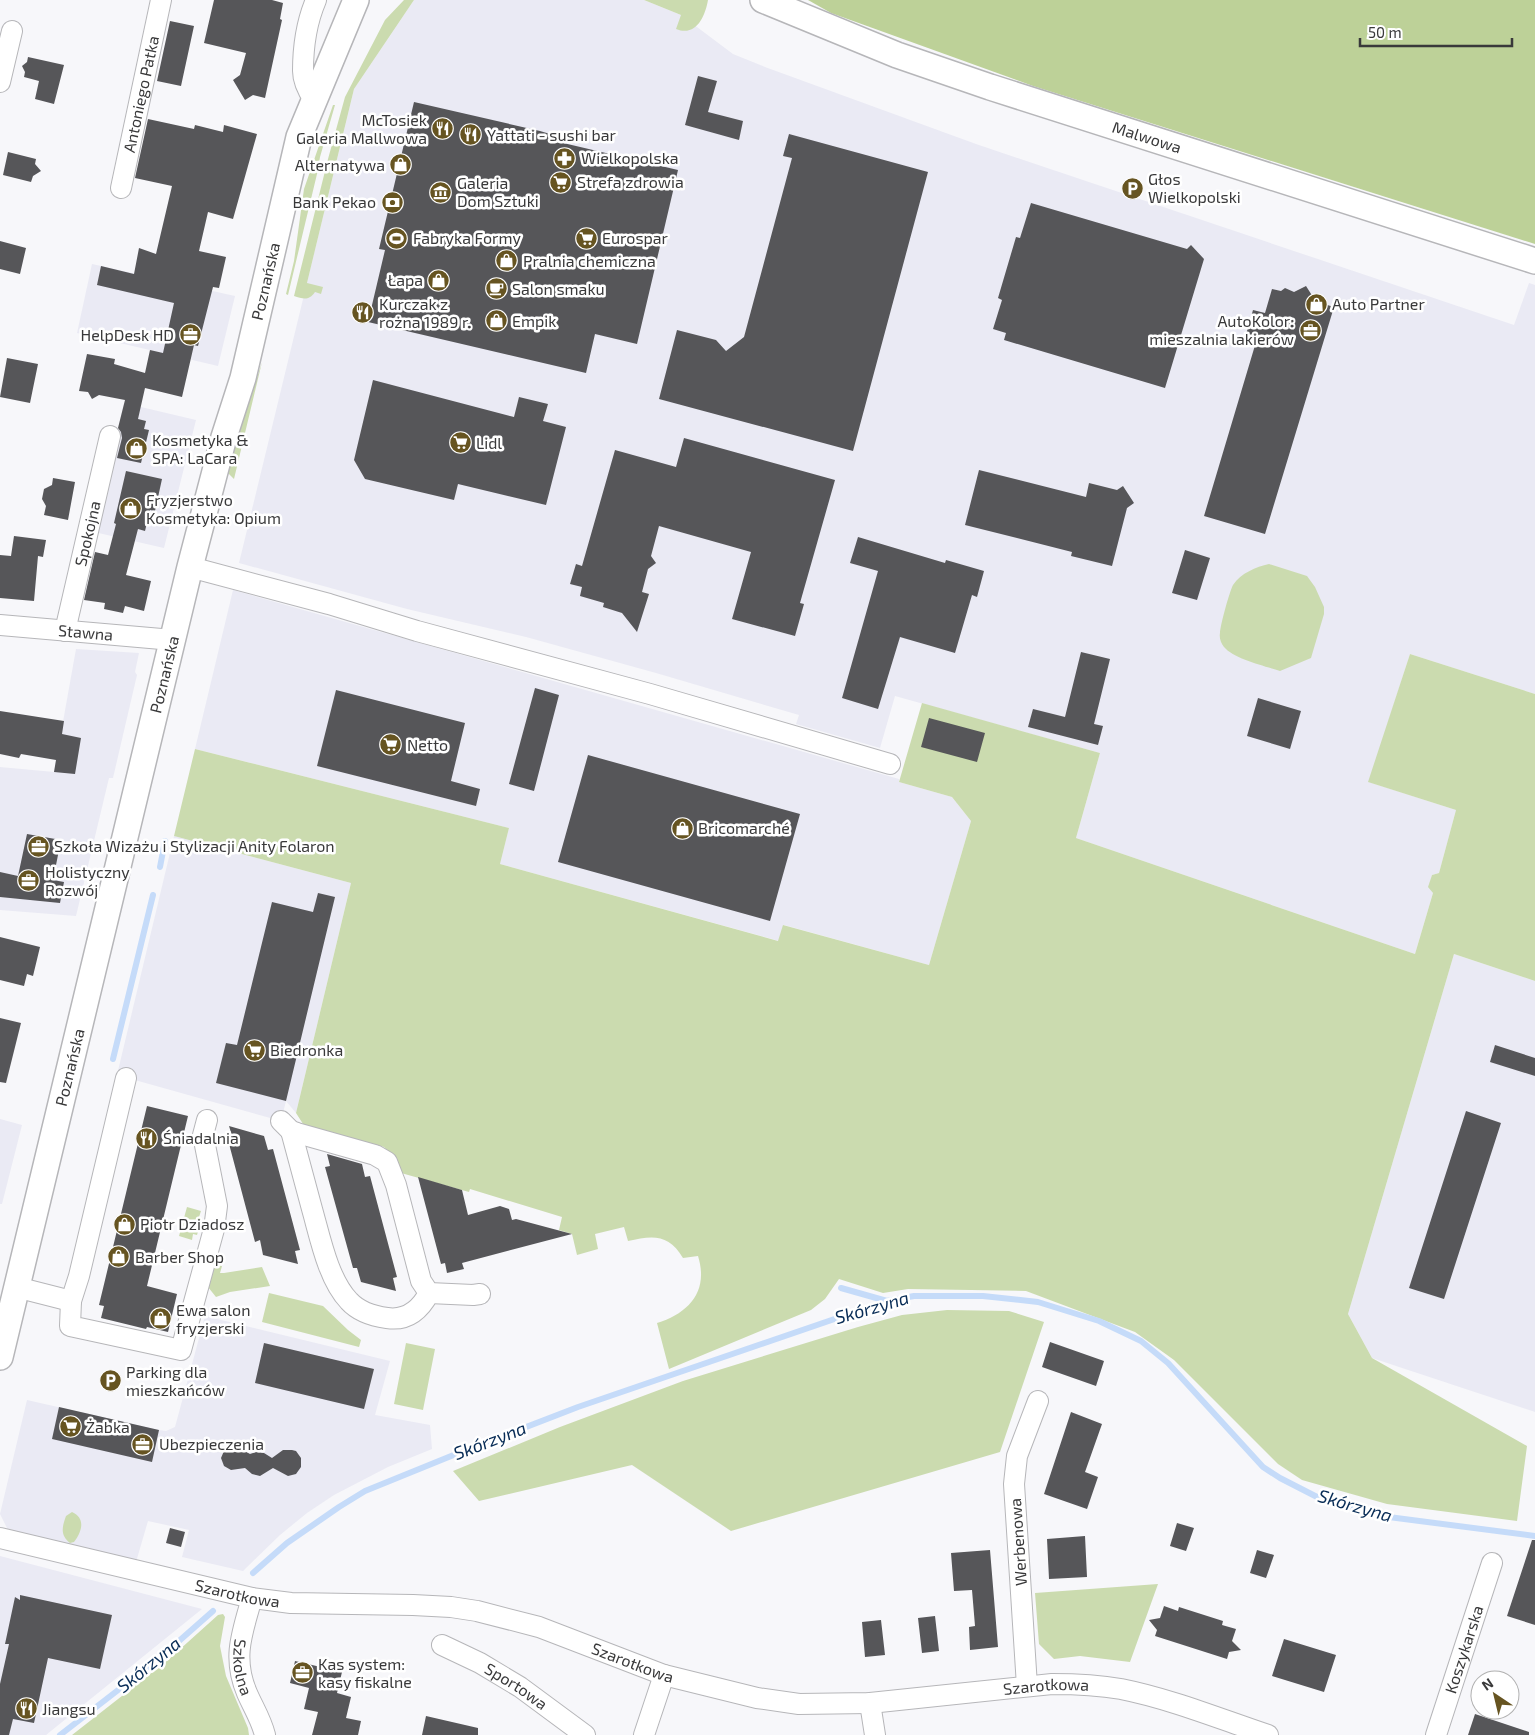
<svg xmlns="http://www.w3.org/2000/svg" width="1535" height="1735" font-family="'Exo 2',sans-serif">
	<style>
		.built { fill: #eaeaf4 }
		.green { fill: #cbdbaf }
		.forest { fill: #bdd198 }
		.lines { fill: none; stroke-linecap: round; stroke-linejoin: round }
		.stream { stroke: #c5dbf9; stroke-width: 6 }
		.building { fill: #565659 }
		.minor-casing { stroke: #b6b6b9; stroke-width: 22 }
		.tertiary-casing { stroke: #b6b6b9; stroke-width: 28 }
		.minor { stroke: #fff; stroke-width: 20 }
		.tertiary { stroke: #fff; stroke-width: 25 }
		.labels { text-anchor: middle; stroke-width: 5; stroke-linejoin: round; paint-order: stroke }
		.street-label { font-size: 16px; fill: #39393a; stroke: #fff }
		.poi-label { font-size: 16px; fill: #39393a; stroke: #fff; text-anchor: start }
		.water-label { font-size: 18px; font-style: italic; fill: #082c56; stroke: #fff }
	</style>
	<rect width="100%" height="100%" fill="#f7f7fa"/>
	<path class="built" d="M414,0h230l37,15 52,39 32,13 211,77 538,181 15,-42 6,2v409l-125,-40 -41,128 87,28 -17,63 -7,2 -3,12 4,6 -18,61 -339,-116 24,-85 -205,-57 -15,52 -84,-24 3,-9 -143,-42 -130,-36 -119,-28 -168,-46 115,-474z
		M92,264l143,32 -17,70 -141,-33z
		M124,403l72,17 -32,128 -70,-16z
		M233,590l666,189v3l53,15 19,24 -42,144 -145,-40 -5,16 -279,-77 9,-36 -314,-79z
		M76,649l63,4 -4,19 2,3 -24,103h-4l-33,138 -76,-6v-143l54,5z
		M174,836l177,47 -55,230 -10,-12 -5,20 -164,-46z
		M1454,954l81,27v431l-163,-54 -24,-44z
		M0,1119l22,6 -20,79h-2z
		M205,1316l185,45 -15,54 55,10 2,24 -44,18 -54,28 -27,18 -27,22 -37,36 -61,-14 7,-27 -41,-9 -12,41 -128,-32 -8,-16 27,-114 132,30 7,1 9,-4z
		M0,1556l202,53 -156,126h-46z"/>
	<path class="green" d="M404,0h10l-60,89 -47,194 16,4 -2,7 -6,-2c-6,9 -12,7 -21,4l34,-137 17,-62 40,-77z
		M644,0h64c-3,17 -12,37 -32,29l5,-14z
		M333,105h2l-15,52 -3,17 -29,121 -2,-1 8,-33 10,-72z
		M262,362l-28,117 -7,-7z
		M1269,564l38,12 8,11 9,20v7l-13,44 -31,13c-15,-5 -46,-12 -56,-24 -3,-4 -5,-9 -4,-14 0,-7 10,-43 13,-48 8,-12 23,-18 36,-21z
		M1410,654l125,40v287l-81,-27 -106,360 24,44 155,88 -10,75 -130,-17 -85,-24 -24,-16 -104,-104 -39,-28 -109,-41 -118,-2 -25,4 -44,-14 -14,20 -14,11 -142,59 -12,-46c32,-10 52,-32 41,-67l-15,2c-14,-24 -30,-23 -55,-17l-4,-14 -29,7 3,15 -21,6 -5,-21 -13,-4 3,-13 -92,-28 -1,3 -68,-19 -11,-19 -6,-7 -79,-20 -9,-14 55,-230 -177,-47 21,-87 314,79 -9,36 278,77 5,-16 146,40 42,-144 -19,-24 -53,-15 23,-79 178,50 -24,85 339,116 18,-61 -5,-6 4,-12 7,-2 17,-63 -88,-28z
		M187,1207l14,4 -2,6 3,1 -5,17 -4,-1 -1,6 -13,-4z
		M213,1265l9,1 -2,7h4l38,-6 8,19 -40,6 -14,5 -8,-10z
		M269,1293l54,13 25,24 13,10 -2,7 -97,-25z
		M947,1310l62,1 35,11 -44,130 -269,79 -99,-66 -153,36 -26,-30 107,-44 123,-46 175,-54 44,-12z
		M406,1343l29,6 -12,61 -29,-6z
		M72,1512c14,6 10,20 2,30l-4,1c-10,-8 -8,-16 -4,-27z
		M1158,1584l-28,78 -50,-6 -26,3 -15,-15 -4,-51z
		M223,1614l2,3 -5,29 6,30 22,52 1,7h-177l96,-75 50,-45z"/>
	<path class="forest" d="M808,0h727v244l-502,-158 -202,-73z"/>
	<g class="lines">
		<path class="stream" d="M160,867l5,-26
			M113,1059l40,-164
			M841,1288l46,13
			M253,1573l34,-30 52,-36 26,-16 96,-39 117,-45 309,-106 27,-5h69l55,6 61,19 42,20 27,22 95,104 17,11 41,21 60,17 154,20
			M60,1735l102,-79 51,-45"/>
	</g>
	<path class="building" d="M214,0h58l11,3 -3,16 2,1 -17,78 -12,-3 -8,5 -12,-20 7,-5 6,-22 -42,-10z
		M170,21l24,5 -13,60 -24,-5z
		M28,57l36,8 -10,39 -19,-5 4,-18 -15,-4 1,-5 -3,-6 5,-4z
		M698,76l19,5 -9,31 35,9 -4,19 -54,-15z
		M414,102l126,29 20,6 -1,5 119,28 -41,174 -42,-10 -9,39 -218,-51 17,-72 -6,-1z
		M148,119l46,10 1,-4 28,7 1,-7 33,9 -24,85 -25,-7 -9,39 27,6 -7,31 -6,-1 -15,59 -4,-1 -12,52 -37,-9 -7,31 8,2 -2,8 5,1 -8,33 -24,-5 5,-20 -1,-6 -3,-4 7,-28 -26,-5 -7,4 -4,-7 -9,-1 8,-37 28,5 -1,5 31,9 5,-23 13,3 11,-50 -77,-18 4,-19 33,8 5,-26 17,6 16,-68 -37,-8z
		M789,134l139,38 -75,279 -194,-52 18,-69 39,10 10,11 18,-14 48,-179 -9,-2z
		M8,152l28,7 -1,5 6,7 -8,5 -2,6 -28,-7z
		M1031,203l156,46 4,-4 13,14 -39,129 -161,-48 2,-7 -13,-4 9,-29 -4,-2 18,-61 4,1z
		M0,241l26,7 -6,26 -20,-5z
		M1306,286l7,11 10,3 1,4 10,3 -69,227 -61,-18 52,-174 -11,-4 8,-28 12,3 7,-24 9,2 4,-3 9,4z
		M7,358l31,6 -8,39 -30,-6z
		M373,380l141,37 5,-20 29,7 -5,17 23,6 -20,78 -88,-21 -4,16 -89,-21 -11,-19z
		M684,438l151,42 -35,123 4,1 -9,32 -63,-17 19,-67 -92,-26 -8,30 5,7 -8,6 -6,23 7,2 -12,38 -15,-19 -19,-6 1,-4 -24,-7 2,-9 -12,-3 6,-20 6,2 33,-116 61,17z
		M979,470l107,27 3,-14 28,7 6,-4 11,17 -7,5 -15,58 -41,-10 1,-4 -107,-27z
		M126,471l36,8 -7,32 -5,-1 -5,21 -7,-2 -12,46 25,6 -7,30 -19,-5 -2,7 -19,-4 1,-6 -21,-3 11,-48 13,3 8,-31 -2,-1z
		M53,478l22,4 -7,38 -24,-5 2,-9 -4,-7 2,-10 8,-4z
		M14,536l32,4 -3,17 -5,-1 -4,45 -34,-3v-43l11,1z
		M858,537l87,26 1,-3 38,11 -7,26 -5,-2 -17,58 -55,-16 -22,72 -36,-11 36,-127 -28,-8z
		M1185,550l25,8 -13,42 -25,-7z
		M1081,652l29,7 -16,65 9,2 -5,19 -70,-18 5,-18 32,8z
		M535,688l24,7 -25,96 -25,-7z
		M336,690l129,33 -14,58 29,8 -4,17 -159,-40z
		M1258,698l43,13 -11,38 -43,-13z
		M0,711l64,10 -2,13 19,4 -6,36 -21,-2 2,-12 -35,-6 -2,4 -19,-4z
		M929,718l56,15 -8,29 -56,-15z
		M588,755l212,59 -30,107 -212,-59z
		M27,834l34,6 -8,40 11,2 -4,21 -60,-6v-25l18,4z
		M318,893l17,4 -49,204 -70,-18 10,-40 11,2 35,-143 41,10z
		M0,937l40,10 -7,29 -6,-2 -3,12 -24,-6z
		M0,1018l21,5 -15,60 -6,-1z
		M1495,1045l40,13v18l-45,-14z
		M147,1106l41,10 -41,170 30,8 -9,38 -21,-5 -1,2 -45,-11 3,-12 -5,-1z
		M1466,1111l35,12 -57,176 -35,-11z
		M229,1126l35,10 4,14 5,-1 27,101 -5,1 3,13 -35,-9 -3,-15 -5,2 -27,-102 5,-1z
		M327,1154l35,10 3,13 5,-1 27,101 -4,1 3,13 -35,-9 -4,-14h-4l-28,-101 5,-1z
		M418,1177l44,13 6,25 32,-9 9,3 3,11 4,-1 56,15 -110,29 2,6 -17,4 -2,-10 -4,1z
		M1050,1342l54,19 -8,25 -54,-19z
		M264,1343l110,26 -10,40 -109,-26z
		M59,1407l100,23 -7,32 -100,-23z
		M1071,1412l31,12 -17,48 13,5 -11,32 -43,-15z
		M231,1446l8,2 11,6 6,-2 8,1 8,5 11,-8h9l4,1 5,7v9l-5,7 -8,2 -15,-8 -13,8 -8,-2 -7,-6 -14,2 -7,-4 -3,-8 3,-7z
		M1177,1523l17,5 -8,23 -16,-5z
		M170,1528l15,4 -4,15 -15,-4z
		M1085,1536l2,41 -38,2 -2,-40z
		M1532,1540h3v85l-28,-9z
		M990,1550l8,97 -28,3 -1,-23 6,-1 -3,-36 -18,1 -3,-38z
		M1257,1550l17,5 -8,23 -16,-5z
		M20,1595l92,20 -12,54 -52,-11 -14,65 -21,-4 -4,16h-9v-51l9,-40h-4l10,-47 5,3z
		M1164,1606l14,5 1,-4 44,14 -1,4 14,4 -4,12 9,9 -12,2 -2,7 -72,-23 2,-6 -8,-10 11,-2z
		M935,1616l4,35 -17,2 -4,-35z
		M881,1620l4,35 -20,2 -3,-35z
		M1284,1639l52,16 -12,37 -52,-16z
		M295,1661l47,11 -5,21 14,4 -5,21 15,3 -3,14h-46l6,-23 -14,-3 5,-21 -19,-5z
		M1475,1714l54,18v3h-61z
		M426,1716l52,12v7h-56z"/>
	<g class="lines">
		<defs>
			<g id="minor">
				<path d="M0,82l12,-51"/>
				<path d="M314,100c-6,-9 -11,-18 -11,-29 0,-23 4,-50 13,-71"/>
				<path id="s1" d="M121,188l40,-188"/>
				<path d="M190,567l139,37 88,27 233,63 240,70"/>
				<path id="s2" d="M0,625l173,15"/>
				<path id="s3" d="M65,631l45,-195"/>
				<path d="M126,1078l-47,198 -8,25 -1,25 111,24 33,-121 3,-23 -14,-71 4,-15"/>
				<path d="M281,1121l10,10 6,2 78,22 12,7 9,23 25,96 8,12 44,2 7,-1"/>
				<path d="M291,1131c7,26 14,52 21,78 8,28 16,70 37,92 10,11 23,15 38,17 20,3 33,-8 42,-25"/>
				<path d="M16,1287l55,14"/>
				<path id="s4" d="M0,1538l252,60 39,5 122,2 38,2 26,4 62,16 125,48 93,23 42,6 71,-1 182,-19c23,0 46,1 69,5 50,10 99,30 147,46"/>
				<path id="s5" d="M252,1598c-10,35 -20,60 -5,95 6,14 14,26 18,42"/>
				<path id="s6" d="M442,1645l38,18 40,24 65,48"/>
				<path d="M1027,1686l-13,-202 3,-28 21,-55"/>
				<path d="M870,1703l5,32"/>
				<path d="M644,1735l20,-60"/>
				<path id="s7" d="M1436,1735l56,-172"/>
			</g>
			<g id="tertiary">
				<path id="s8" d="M763,0l134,55 93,32 545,174"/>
				<path id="s9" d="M0,1357l190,-790 34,-130 19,-59 56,-241 57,-137"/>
			</g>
		</defs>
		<use href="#minor" class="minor-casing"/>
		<use href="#tertiary" class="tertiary-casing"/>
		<use href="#minor" class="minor"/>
		<use href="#tertiary" class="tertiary"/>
	</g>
	<defs>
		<symbol id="restaurant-disc" viewBox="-11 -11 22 22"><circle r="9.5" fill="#665421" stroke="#fff"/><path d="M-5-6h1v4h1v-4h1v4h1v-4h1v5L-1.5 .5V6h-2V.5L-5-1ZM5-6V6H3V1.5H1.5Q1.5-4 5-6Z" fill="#fff"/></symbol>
		<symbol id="pharmacy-disc" viewBox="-11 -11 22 22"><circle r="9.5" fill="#665421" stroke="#fff"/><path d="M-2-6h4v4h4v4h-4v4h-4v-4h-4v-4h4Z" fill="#fff"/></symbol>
		<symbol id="shop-disc" viewBox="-11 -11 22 22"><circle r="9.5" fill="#665421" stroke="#fff"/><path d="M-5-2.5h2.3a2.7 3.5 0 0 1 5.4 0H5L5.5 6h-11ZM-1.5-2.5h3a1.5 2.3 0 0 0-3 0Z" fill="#fff"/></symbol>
		<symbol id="supermarket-disc" viewBox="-11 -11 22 22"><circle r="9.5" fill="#665421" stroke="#fff"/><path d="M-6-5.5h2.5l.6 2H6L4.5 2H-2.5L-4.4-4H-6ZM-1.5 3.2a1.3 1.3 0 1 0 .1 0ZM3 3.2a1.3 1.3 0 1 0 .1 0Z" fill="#fff"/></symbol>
		<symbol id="parking-disc" viewBox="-11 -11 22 22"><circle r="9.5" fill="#665421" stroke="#fff"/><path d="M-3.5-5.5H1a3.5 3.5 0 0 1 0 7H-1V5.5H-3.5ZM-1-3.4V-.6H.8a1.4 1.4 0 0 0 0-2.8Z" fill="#fff"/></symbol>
		<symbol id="museum-disc" viewBox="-11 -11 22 22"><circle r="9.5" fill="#665421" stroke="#fff"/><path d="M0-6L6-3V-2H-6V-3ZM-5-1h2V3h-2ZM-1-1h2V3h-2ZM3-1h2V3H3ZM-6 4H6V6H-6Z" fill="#fff"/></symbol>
		<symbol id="bank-disc" viewBox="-11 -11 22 22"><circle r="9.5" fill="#665421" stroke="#fff"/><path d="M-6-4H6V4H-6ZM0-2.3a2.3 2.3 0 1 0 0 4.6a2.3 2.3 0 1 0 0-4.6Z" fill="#fff"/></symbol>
		<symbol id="stadium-disc" viewBox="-11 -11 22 22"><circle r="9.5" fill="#665421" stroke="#fff"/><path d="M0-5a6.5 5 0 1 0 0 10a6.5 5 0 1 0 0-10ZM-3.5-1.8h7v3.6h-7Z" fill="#fff"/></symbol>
		<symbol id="cafe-disc" viewBox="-11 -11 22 22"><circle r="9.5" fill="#665421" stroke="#fff"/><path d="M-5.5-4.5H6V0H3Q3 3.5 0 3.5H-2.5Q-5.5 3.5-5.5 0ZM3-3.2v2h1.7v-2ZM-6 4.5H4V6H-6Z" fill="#fff"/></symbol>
		<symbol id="office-disc" viewBox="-11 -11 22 22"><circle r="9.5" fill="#665421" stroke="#fff"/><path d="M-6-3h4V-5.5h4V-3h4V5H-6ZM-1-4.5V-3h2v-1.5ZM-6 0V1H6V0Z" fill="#fff"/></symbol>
	</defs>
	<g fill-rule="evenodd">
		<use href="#restaurant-disc" x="430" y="116" width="25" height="25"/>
		<use href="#restaurant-disc" x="458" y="122" width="25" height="25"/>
		<use href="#pharmacy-disc" x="552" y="146" width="25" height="25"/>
		<use href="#shop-disc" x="388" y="152" width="25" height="25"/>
		<use href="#supermarket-disc" x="548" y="170" width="25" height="25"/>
		<use href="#parking-disc" x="1120" y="176" width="25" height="25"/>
		<use href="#museum-disc" x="428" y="180" width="25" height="25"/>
		<use href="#bank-disc" x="380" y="190" width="25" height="25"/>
		<use href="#stadium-disc" x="384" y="226" width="25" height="25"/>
		<use href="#supermarket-disc" x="574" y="226" width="25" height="25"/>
		<use href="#shop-disc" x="494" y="248" width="25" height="25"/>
		<use href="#shop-disc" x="426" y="268" width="25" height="25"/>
		<use href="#cafe-disc" x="484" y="276" width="25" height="25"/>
		<use href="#shop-disc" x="1304" y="292" width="25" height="25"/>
		<use href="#restaurant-disc" x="350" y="300" width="25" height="25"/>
		<use href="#shop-disc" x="484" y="308" width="25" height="25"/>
		<use href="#office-disc" x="1298" y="318" width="25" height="25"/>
		<use href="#office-disc" x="178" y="322" width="25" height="25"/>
		<use href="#supermarket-disc" x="448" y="430" width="25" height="25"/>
		<use href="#shop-disc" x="124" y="436" width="25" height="25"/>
		<use href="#shop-disc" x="118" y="496" width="25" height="25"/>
		<use href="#supermarket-disc" x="378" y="732" width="25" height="25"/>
		<use href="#shop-disc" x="670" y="816" width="25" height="25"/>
		<use href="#office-disc" x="26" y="834" width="25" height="25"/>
		<use href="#office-disc" x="16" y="868" width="25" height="25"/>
		<use href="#supermarket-disc" x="242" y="1038" width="25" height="25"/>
		<use href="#restaurant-disc" x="134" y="1126" width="25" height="25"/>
		<use href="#shop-disc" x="112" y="1212" width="25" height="25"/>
		<use href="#shop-disc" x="106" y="1244" width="25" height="25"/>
		<use href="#shop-disc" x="148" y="1306" width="25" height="25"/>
		<use href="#parking-disc" x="98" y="1368" width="25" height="25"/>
		<use href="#supermarket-disc" x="58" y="1414" width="25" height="25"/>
		<use href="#office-disc" x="130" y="1432" width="25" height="25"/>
		<use href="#office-disc" x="290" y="1660" width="25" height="25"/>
		<use href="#restaurant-disc" x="14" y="1696" width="25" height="25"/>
	</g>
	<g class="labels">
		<g class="street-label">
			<text dy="6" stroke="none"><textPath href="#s1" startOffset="96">Antoniego Patka</textPath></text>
			<text dy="6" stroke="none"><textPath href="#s8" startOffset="408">Malwowa</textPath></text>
			<text dy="6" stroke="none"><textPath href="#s9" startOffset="1108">Poznańska</textPath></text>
			<text dy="6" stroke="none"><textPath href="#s3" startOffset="100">Spokojna</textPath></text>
			<text dy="6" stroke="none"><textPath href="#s2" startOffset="86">Stawna</textPath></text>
			<text dy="6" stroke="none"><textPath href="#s9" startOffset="702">Poznańska</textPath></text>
			<text dy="6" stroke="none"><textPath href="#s9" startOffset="298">Poznańska</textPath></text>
			<text transform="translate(1018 1542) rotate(-94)" y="6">Werbenowa</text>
			<text dy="6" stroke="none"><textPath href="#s4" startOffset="244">Szarotkowa</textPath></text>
			<text dy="6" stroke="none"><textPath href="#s7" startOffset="90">Koszykarska</textPath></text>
			<text dy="6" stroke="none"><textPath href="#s4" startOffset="649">Szarotkowa</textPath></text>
			<text dy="6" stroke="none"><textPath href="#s5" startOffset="71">Szkolna</textPath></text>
			<text dy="6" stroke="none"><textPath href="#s6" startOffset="85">Sportowa</textPath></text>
			<text dy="6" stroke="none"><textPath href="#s4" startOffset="1069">Szarotkowa</textPath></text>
		</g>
		<g class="poi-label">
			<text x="427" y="126" text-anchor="end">McTosiek<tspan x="427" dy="18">Galeria Mallwowa</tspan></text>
			<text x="487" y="141">Yattati - sushi bar</text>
			<text x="581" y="164">Wielkopolska</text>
			<text x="385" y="171" text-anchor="end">Alternatywa</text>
			<text x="1148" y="185">Głos<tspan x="1148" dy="18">Wielkopolski</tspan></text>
			<text x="577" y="188">Strefa zdrowia</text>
			<text x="457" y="189">Galeria<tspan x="457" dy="18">Dom Sztuki</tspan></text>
			<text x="376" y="208" text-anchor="end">Bank Pekao</text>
			<text x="413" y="244">Fabryka Formy</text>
			<text x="602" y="244">Eurospar</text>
			<text x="523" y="267">Pralnia chemiczna</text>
			<text x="423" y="286" text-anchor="end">Łapa</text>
			<text x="512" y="295">Salon smaku</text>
			<text x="379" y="310">Kurczak z<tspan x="379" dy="18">rożna 1989 r.</tspan></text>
			<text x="1332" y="310">Auto Partner</text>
			<text x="512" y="327">Empik</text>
			<text x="1294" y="327" text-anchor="end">AutoKolor:<tspan x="1294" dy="18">mieszalnia lakierów</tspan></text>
			<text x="174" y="341" text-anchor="end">HelpDesk HD</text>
			<text x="152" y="446">Kosmetyka &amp;<tspan x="152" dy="18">SPA: LaCara</tspan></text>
			<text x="476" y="449">Lidl</text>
			<text x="146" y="506">Fryzjerstwo<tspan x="146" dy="18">Kosmetyka: Opium</tspan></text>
			<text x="407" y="751">Netto</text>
			<text x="698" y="834">Bricomarché</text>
			<text x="54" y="852">Szkoła Wizażu i Stylizacji Anity Folaron</text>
			<text x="45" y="878">Holistyczny<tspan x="45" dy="18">Rozwój</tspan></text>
			<text x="270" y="1056">Biedronka</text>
			<text x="163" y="1144">Śniadalnia</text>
			<text x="140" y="1230">Piotr Dziadosz</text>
			<text x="135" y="1263">Barber Shop</text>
			<text x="176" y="1316">Ewa salon<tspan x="176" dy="18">fryzjerski</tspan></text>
			<text x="126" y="1378">Parking dla<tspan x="126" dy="18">mieszkańców</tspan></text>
			<text x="86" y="1433">Żabka</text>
			<text x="159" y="1450">Ubezpieczenia</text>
			<text x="318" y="1670">Kas system:<tspan x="318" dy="18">kasy fiskalne</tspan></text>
			<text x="42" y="1715">Jiangsu</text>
		</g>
		<g class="water-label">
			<text transform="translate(872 1308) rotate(-16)" y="6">Skórzyna</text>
			<text transform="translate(490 1441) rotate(-21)" y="6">Skórzyna</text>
			<text transform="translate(1355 1506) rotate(16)" y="6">Skórzyna</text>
			<text transform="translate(149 1665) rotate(-39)" y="6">Skórzyna</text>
		</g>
	</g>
	<g transform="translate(1495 1695) rotate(325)"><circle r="24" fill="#ffffff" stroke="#b0b0b0"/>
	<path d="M0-4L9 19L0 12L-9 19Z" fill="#665421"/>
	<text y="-8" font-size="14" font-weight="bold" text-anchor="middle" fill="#39393a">N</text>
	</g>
	<path d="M1360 38v8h152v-8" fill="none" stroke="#39393a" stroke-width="2.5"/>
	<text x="1368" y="38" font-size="15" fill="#39393a" stroke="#ffffff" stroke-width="4" paint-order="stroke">50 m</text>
</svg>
